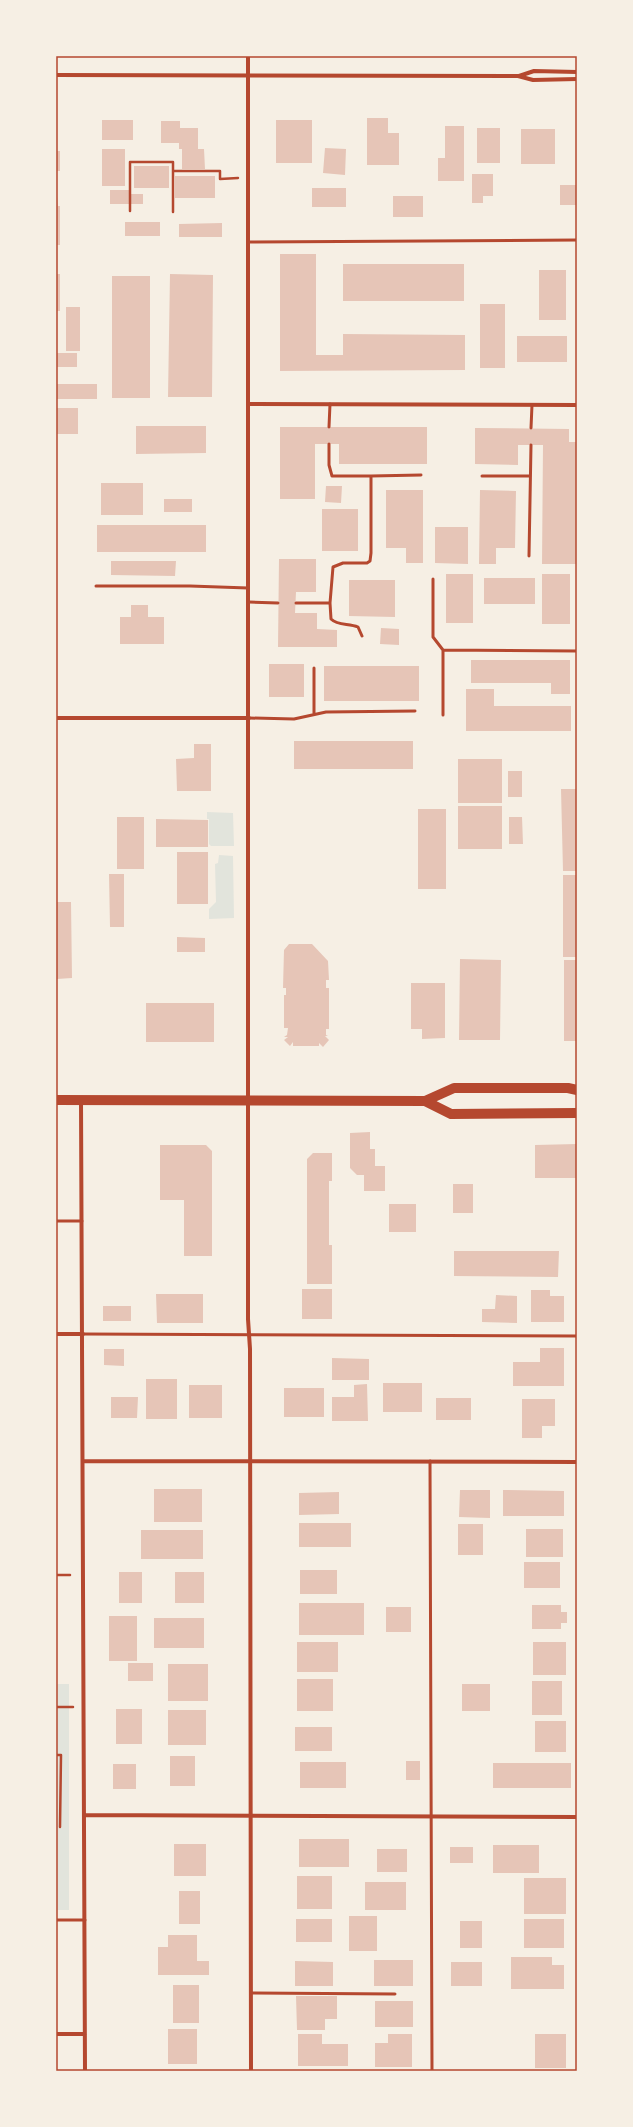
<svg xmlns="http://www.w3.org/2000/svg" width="633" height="2127" font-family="Lato,sans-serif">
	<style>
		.green { fill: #e2e4dc }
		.building { fill: #e6c5b7 }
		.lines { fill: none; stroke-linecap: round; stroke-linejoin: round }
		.path { stroke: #b5482f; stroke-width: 2.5 }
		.service { stroke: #b5482f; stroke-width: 3 }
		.minor { stroke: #b5482f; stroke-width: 4 }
		.primary { stroke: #b5482f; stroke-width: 10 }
		.neatline { fill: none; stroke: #b5482f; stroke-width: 1.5 }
	</style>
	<rect width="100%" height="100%" fill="#f6efe4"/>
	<path class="green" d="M207,812l26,1 1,33h-23l-2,-2v-25h-2z
		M219,855l14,1 1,62 -25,1v-10l7,-7 -1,-38 3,-1z
		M56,1684h13v226h-13z"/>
	<path class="building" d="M367,118h21v15h11v32h-32z
		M102,120h31v20h-31z
		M276,120h36v43h-36z
		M161,121h19v7h18v21h6l1,20h-23v-20h-3v-6h-18z
		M445,126h19v55h-26v-23h7z
		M477,128h23v35h-23z
		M521,129h34v35h-34z
		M325,148l21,1 -1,26 -22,-2z
		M102,149h23v37h-23z
		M56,151h4v20h-4z
		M134,166h35v22h-35z
		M472,174h21v22h-10v7h-11z
		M175,176h40v22h-40z
		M560,185h17v20h-17z
		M56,186l2,20h2v39h-4z
		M312,188h34v19h-34z
		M110,190h21v4h12v10h-33z
		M393,196h30v21h-30z
		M125,222h35v14h-35z
		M222,223v14h-43v-13z
		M280,254h36v101h27v-21l122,1v35l-185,1z
		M343,264h121v37h-121z
		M539,270h27v50h-27z
		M56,274h4v37h-4z
		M170,274l43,1 -1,122h-44z
		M112,276h38v122h-38z
		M480,304h25v64h-25z
		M66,307h14v44h-14z
		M517,336h50v26h-50z
		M56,353h21v14h-21z
		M56,384h41v15h-41z
		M56,408h22v26h-22z
		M136,426h70v27l-70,1z
		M280,427h147v37h-88v-20h-24v55h-35z
		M475,428l94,1v13h8v122h-35l1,-119h-25v20l-43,-1z
		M101,483h42v32h-42z
		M326,486h16l-1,17 -16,-1z
		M386,490h37v73h-17v-15h-20z
		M480,490l36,1 -1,57h-19v16h-17z
		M164,499h28v13h-28z
		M322,509h36v42h-36z
		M97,525h109v27h-109z
		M435,527h33v37l-33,-1z
		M279,559h37v33h-20l-1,21h22v16l20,1v17h-59z
		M111,561h65l-1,15 -64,-1z
		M446,574h27v49h-27z
		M542,574h28v50h-28z
		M484,578h51v26h-51z
		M349,580h46v37l-46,-1z
		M131,605h17v12h16v27h-44v-27h11z
		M381,628l18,1v16l-19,-1z
		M471,660h99v34h-19v-11h-80z
		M269,664h35v33h-35z
		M324,666h95v35h-95z
		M466,689h28v17h77v25h-105z
		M294,741h119v28h-119z
		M194,744h17v47h-34l-1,-32 18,-1z
		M458,759h44v44h-44z
		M508,771h14v26h-14z
		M561,789h16v82h-14z
		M458,806h44v43h-44z
		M418,809h28v80h-28z
		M117,817h27v52h-27z
		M509,817h13l1,27h-14z
		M156,819l52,1v27h-52z
		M177,852h31v52h-31z
		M109,874h15v53h-14z
		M563,875h14v82h-14z
		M56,902h15l1,76 -15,1z
		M177,937l28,1v14h-28z
		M289,944h23l16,17 1,19h-3v8h3v41h-3v6l2,1h-3l4,4 -6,7 -4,-4v3h-26v-4l-3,4 -6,-6 4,-3h-4l3,-2 1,-7h-4v-33h2v-7h-3l1,-38z
		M460,959l41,1 -1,80h-41z
		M564,960h13v81h-13z
		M411,983h34v55l-23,1v-10h-11z
		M146,1003h68v39h-68z
		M370,1132v17h5v17h10v25h-21v-16h-7l-7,-7v-35z
		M577,1144v34h-42v-33z
		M160,1145h46l6,6v105h-28v-56h-24z
		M313,1153h19v28h-3v64h3v39h-25v-125z
		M453,1184h20v29h-20z
		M389,1204h27v28h-27z
		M454,1251h105l-1,26 -104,-1z
		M302,1289h30v30h-30z
		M531,1290h19v6h14v26h-33z
		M156,1294h47v29h-46z
		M496,1295l21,1v27l-35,-1v-13h13z
		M103,1306h28v15h-28z
		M540,1348h24v38h-51v-24h27z
		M104,1349h20v17l-20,-1z
		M332,1358l37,1v21h-37z
		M146,1379h31v40h-31z
		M383,1383h39v29h-39z
		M367,1384l1,37h-36v-24h22v-12z
		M189,1385h33v33h-33z
		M284,1388h40v29h-40z
		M111,1397h27l-1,21h-26z
		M436,1398h35v22h-35z
		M522,1399h33v27h-13v12h-20z
		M154,1489h48v33h-48z
		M460,1490h30v28l-31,-1z
		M503,1490l61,1v25h-61z
		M339,1492v22l-40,1v-22z
		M299,1523h52v24h-52z
		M458,1524h25v31h-25z
		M526,1529h37v28h-37z
		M141,1530h62v29h-62z
		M524,1562h36v26h-36z
		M300,1570h37v24h-37z
		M119,1572h23v31h-23z
		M175,1572h29v31h-29z
		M299,1603h65v32h-65z
		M532,1605h29v7h6v11h-6v6h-29z
		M386,1607h25v25h-25z
		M109,1616h28v45h-28z
		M154,1618h50v30h-50z
		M297,1642h41v30h-41z
		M533,1642h33v33h-33z
		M128,1663h25v18h-25z
		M168,1664h40v37h-40z
		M297,1679h36v32h-36z
		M532,1681h30v34h-30z
		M462,1684h28v27h-28z
		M116,1709h26v35h-26z
		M168,1710h38v35h-38z
		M535,1721h31v31h-31z
		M295,1727h37v24h-37z
		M170,1756h25v30h-25z
		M406,1761h14v19h-14z
		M300,1762h46v26h-46z
		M493,1763h78v25h-78z
		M113,1764h23v25h-23z
		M299,1839h50v28h-50z
		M174,1844h32v32h-32z
		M493,1845h46v28h-46z
		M450,1847h23v16h-23z
		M377,1849h30v23h-30z
		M297,1876h35v33h-35z
		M524,1878h42v36h-42z
		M365,1882h41v28h-41z
		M179,1891h21v33h-21z
		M349,1916h28v35h-28z
		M296,1919h36v23h-36z
		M524,1919h40v29h-40z
		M460,1921h22v27h-22z
		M168,1935h29v26h12v14h-51v-28h10z
		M511,1957h41v8h12v24h-53z
		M374,1960h39v26h-39z
		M295,1961l38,1v24h-38z
		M451,1962h31v24h-31z
		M173,1985h26v38h-26z
		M296,1996h41v23h-12v11h-28z
		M375,2001h38v26h-38z
		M168,2029h29v35h-29z
		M298,2034h24v10h26v22h-50z
		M388,2034h24v33h-37v-24h13z
		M535,2034h31v34h-31z"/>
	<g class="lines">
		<path class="path" d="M173,171h47v8l18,-1
			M130,211v-49h43v50
			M56,1575h14
			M56,1707h17
			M56,1755h5l-1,72"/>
		<path class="service" d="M249,242l328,-2
			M329,427l1,-23
			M531,428l1,-23
			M329,444v21l3,11h39
			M482,476h48
			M529,556l2,-111
			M433,579v58l10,13v65
			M96,586h94l58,2
			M249,602l29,1
			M296,603h34l1,16c7,7 18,4 27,8l4,9
			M330,603l3,-36 10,-4h24l3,-2 1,-8v-77l50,-1
			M443,650l134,1
			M314,668v46
			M249,718l45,1 32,-7 89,-1
			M56,1221h26
			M83,1334l494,2
			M430,1461l2,610
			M56,1920h29
			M251,1993l144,1"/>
		<path class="minor" d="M248,56v1263l2,30 1,722
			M56,75l462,1 15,4 44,-1
			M519,76l15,-5 43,1
			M249,404l328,1
			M56,718h193
			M81,1100l4,971
			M56,1334h27
			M83,1461l494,1
			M84,1815l493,2
			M56,2034h29"/>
		<path class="primary" d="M56,1100l369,1 29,-13h114l9,2
			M425,1101l26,13 126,-1"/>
	</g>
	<rect width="633" height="2127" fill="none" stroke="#f6efe4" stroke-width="114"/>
	<rect x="57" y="57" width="519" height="2013" class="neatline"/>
</svg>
